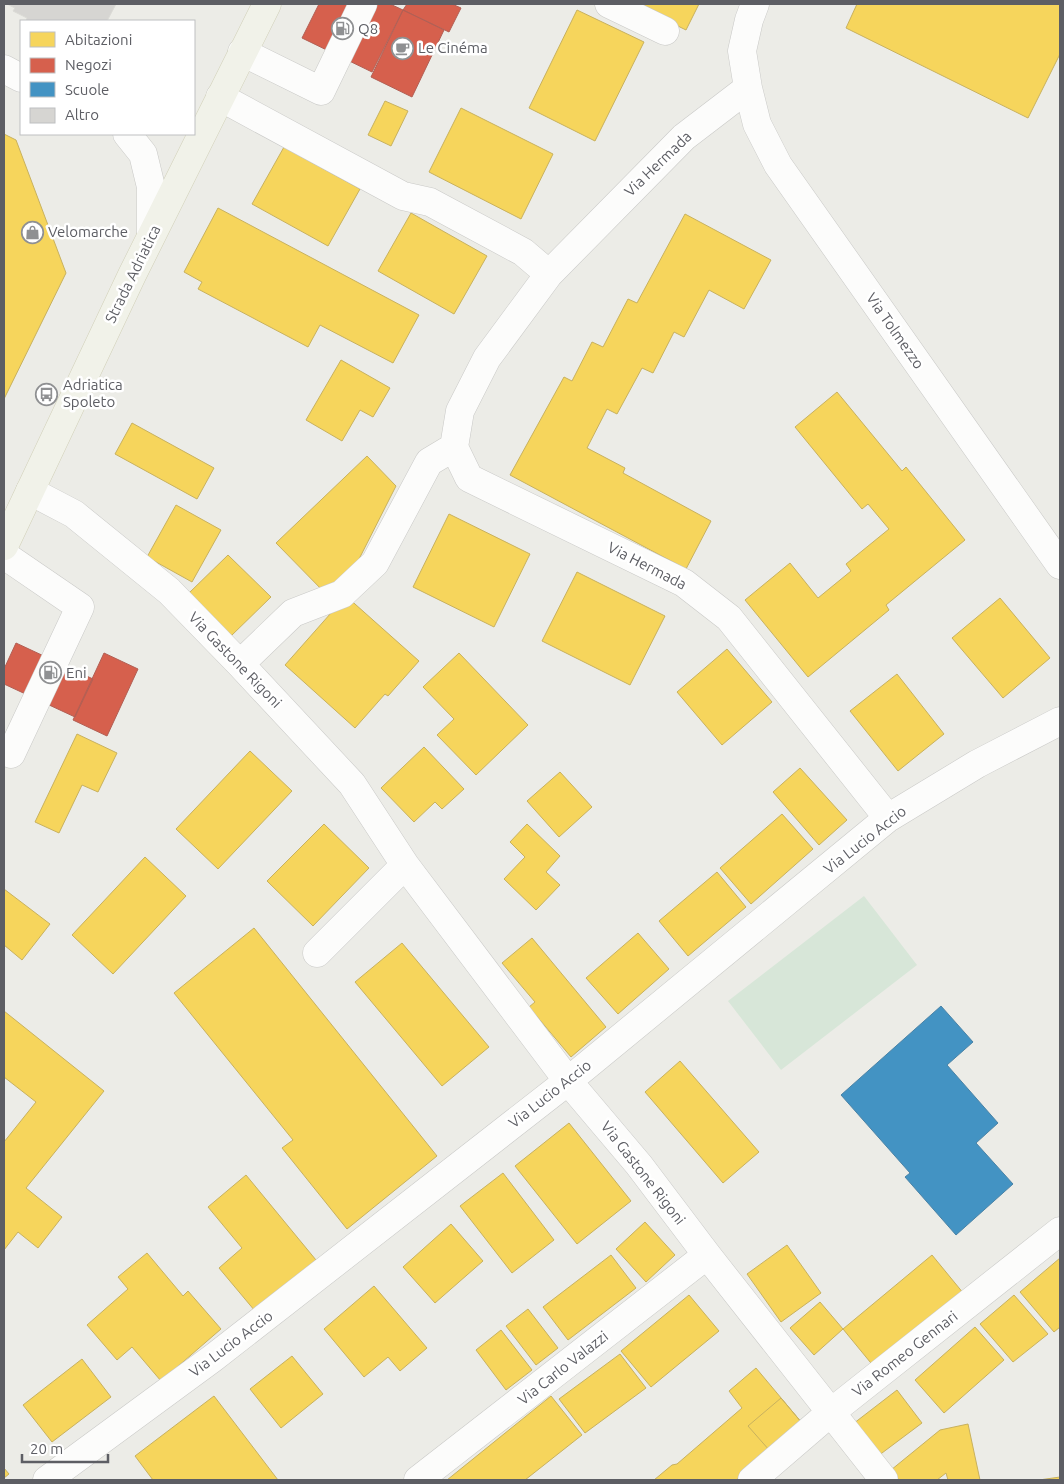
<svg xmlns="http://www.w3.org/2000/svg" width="1064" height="1484" font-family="Ubuntu,sans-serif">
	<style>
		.green { fill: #d7e6d8 }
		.homes { fill: #f6d55c; stroke: #c8b15e }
		.shops { fill: #d6604d; stroke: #b25f54 }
		.schools { fill: #4393c3; stroke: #4b83a6 }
		.building { fill: #d6d5d2; stroke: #dbdbd6 }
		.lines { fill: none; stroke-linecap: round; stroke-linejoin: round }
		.minor-casing { stroke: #c9c9c7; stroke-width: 29 }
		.major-casing { stroke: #d1d0b8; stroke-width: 29 }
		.minor { stroke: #fcfcfb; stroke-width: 28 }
		.major { stroke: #f1f2e9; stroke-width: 28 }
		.labels { text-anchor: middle; stroke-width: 5; stroke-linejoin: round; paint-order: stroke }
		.poi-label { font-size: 15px; fill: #5d5e64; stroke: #fff; text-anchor: start }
		.street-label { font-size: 15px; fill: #5d5e64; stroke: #fff }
	</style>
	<rect width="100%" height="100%" fill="#ecece7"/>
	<path class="green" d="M864,896l53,69 -136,105 -53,-69z"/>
	<path class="homes" d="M633,4h66l-13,26z
		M857,4h203v50l-32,64 -182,-90z
		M577,10l67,32 -49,99 -66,-33z
		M385,101l23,10 -17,35 -23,-11z
		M461,108l92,46 -32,65 -92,-47z
		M4,134l12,6 50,133 -62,126z
		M284,147l76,42 -32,57 -76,-42z
		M218,208l201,107 -26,48 -73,-38 -12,22 -110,-58 4,-7 -18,-10z
		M411,213l76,43 -33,58 -76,-43z
		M685,214l86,46 -27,49 -35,-19 -25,47 -10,-5 -21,41 -11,-5 -25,46 -10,-5 -20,39 38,20 -2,5 88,48 -25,48 -176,-94 54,-98 8,4 20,-39 11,5 25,-48 9,4z
		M341,360l49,28 -17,29 -13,-7 -18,31 -36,-21z
		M837,392l65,79 4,-4 59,73 -79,65 3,5 -81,67 -63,-77 45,-37 28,35 33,-27 -5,-7 43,-35 -21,-25 -6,5 -67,-82z
		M132,423l82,45 -17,31 -82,-45z
		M367,456l29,30 -42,83 -27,26 -51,-52z
		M176,505l45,25 -29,52 -45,-25z
		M449,514l81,40 -36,73 -81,-40z
		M228,555l43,42 -40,39 -42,-43z
		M577,572l88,44 -35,69 -88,-44z
		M346,596l73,65 -31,35 -3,-2 -30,34 -70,-63z
		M1000,598l50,60 -47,40 -51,-60z
		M727,649l45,53 -50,43 -45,-53z
		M459,653l69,72 -52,50 -39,-40 17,-16 -31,-32z
		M897,674l47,60 -46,37 -48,-60z
		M77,734l40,19 -19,39 -16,-7 -23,48 -24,-11z
		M424,747l40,42 -22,20 -7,-7 -21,20 -33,-34z
		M250,751l42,40 -74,78 -42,-40z
		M800,768l47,52 -28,25 -46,-53z
		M560,772l32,35 -33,30 -32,-36z
		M782,814l31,35 -62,55 -31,-36z
		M324,824l45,44 -56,58 -46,-45z
		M527,824l33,32 -14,16 14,13 -24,25 -32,-31 21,-22 -15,-15z
		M145,857l41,39 -73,78 -41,-39z
		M717,872l29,35 -58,49 -29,-35z
		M4,889l46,35 -28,36 -18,-15z
		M254,928l183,228 -90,73 -65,-81 11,-8 -119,-147z
		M638,933l31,36 -51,45 -32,-36z
		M532,938l74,89 -35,30 -42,-50 6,-5 -33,-39z
		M402,943l87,104 -47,39 -87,-104z
		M4,1011l100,80 -78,97 36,29 -24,31 -20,-16 -14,18v-108l32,-40 -32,-25z
		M680,1061l79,91 -36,31 -78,-91z
		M569,1123l62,78 -54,43 -62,-78z
		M503,1173l51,67 -42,33 -52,-67z
		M246,1175l70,85 -61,51 -36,-43 23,-20 -34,-41z
		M645,1222l30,33 -29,27 -30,-33z
		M451,1224l32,37 -48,42 -32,-36z
		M787,1245l34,48 -40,29 -34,-48z
		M147,1253l36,43 5,-5 33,38 -60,52 -29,-34 -15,13 -30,-35 41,-36 -10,-12z
		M611,1255l25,33 -68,52 -25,-33z
		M932,1255l32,39 -89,74 -32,-39z
		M1060,1258v69l-6,5 -34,-40z
		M374,1286l53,62 -27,23 -12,-14 -24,20 -40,-48z
		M689,1295l30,36 -68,56 -30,-36z
		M1014,1295l34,39 -35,28 -33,-38z
		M820,1302l23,27 -29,26 -24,-27z
		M528,1309l30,39 -22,17 -30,-39z
		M975,1327l29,33 -60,53 -29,-33z
		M501,1330l31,40 -26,20 -30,-40z
		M620,1354l26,34 -61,45 -26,-34z
		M292,1356l31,38 -42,34 -31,-39z
		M82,1359l29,38 -59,45 -29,-37z
		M756,1368l46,55 -66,57h-82l18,-15 5,-1 65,-56 -13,-17z
		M897,1390l25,33 -48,36 -25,-32z
		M214,1396l64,84h-125l-18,-24z
		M551,1396l31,39 -57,45h-78z
		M781,1398l21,25 -32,28 -22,-25z
		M968,1424l12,56h-32l-2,-7 -9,7h-38l-8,-10 49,-40z
		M4,1468l5,6 -5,4z
		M1060,1477v3h-21z"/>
	<path class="shops" d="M319,4h71l13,6 -31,62 -70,-34z
		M407,4h45l9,4 -12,24 -46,-22z
		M403,10l41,20 -32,67 -41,-20z
		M16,643l77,36 -18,38 -71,-33v-15z
		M104,653l34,16 -31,67 -34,-16z"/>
	<path class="schools" d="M941,1006l32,36 -26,23 51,58 -22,20 37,41 -57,51 -51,-58 5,-4 -69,-78z"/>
	<path class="building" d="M7,4h109l-9,17h-81l1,-3 -14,-7 2,-3z"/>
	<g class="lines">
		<defs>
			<path id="minor" d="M609,4l56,27
				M755,4l-6,16 -7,31 6,37 9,36 21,41 282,400
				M242,52l79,39 42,-87
				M4,69l17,9
				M748,88l-64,49 -135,137 -62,84 -27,53 -6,36 15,31 215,105 45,35 159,200
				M220,97l183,99 27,6 93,50 26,22
				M127,134l16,20 8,33v48
				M30,491l44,23 95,77 71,73 112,120 53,81 163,216 71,84 68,90 177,225
				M4,555l76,52 -69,147 -7,-3
				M240,664l53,-51 49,-19 33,-31 54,-101 25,-15
				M317,953l88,-88
				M47,1480l166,-122 355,-277 320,-263 89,-54 83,-43
				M418,1480l289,-225
				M752,1480l78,-67 230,-182"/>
			<path id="major" d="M4,546l128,-271 135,-271"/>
		</defs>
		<use href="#minor" class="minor-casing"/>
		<use href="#major" class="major-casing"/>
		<use href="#minor" class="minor"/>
		<use href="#major" class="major"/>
	</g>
	<defs>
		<symbol id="fuel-ring" viewBox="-11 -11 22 22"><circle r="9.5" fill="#fff" stroke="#8f9092" stroke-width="1.5"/><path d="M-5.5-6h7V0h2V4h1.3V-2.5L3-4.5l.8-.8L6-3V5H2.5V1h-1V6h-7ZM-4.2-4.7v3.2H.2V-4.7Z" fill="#8f9092"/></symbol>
		<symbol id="cafe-ring" viewBox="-11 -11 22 22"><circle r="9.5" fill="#fff" stroke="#8f9092" stroke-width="1.5"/><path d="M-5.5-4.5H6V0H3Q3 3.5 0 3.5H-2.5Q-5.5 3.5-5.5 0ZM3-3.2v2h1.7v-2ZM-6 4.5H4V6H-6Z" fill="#8f9092"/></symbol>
		<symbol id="shop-ring" viewBox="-11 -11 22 22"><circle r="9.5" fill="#fff" stroke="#8f9092" stroke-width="1.5"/><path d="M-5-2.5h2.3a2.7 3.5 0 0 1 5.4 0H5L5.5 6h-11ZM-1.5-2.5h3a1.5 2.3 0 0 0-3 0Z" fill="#8f9092"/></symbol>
		<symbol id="bus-ring" viewBox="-11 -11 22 22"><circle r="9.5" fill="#fff" stroke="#8f9092" stroke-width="1.5"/><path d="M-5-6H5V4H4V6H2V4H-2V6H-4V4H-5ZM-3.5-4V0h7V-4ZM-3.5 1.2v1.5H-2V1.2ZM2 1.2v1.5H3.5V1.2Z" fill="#8f9092"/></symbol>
	</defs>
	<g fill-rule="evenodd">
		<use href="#fuel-ring" x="330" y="16" width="25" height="25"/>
		<use href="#cafe-ring" x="390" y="36" width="25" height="25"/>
		<use href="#shop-ring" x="20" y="220" width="25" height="25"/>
		<use href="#bus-ring" x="34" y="382" width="25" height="25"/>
		<use href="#fuel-ring" x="38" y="660" width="25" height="25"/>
	</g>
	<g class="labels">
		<g class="poi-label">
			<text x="358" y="34">Q8</text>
			<text x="418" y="53">Le Cinéma</text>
			<text x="48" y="237">Velomarche</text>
			<text x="63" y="390">Adriatica<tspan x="63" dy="17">Spoleto</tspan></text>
			<text x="66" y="678">Eni</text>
		</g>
		<g class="street-label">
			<text transform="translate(658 164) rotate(-44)" y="5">Via Hermada</text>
			<text transform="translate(133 274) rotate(-64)" y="5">Strada Adriatica</text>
			<text transform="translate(895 331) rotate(55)" y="5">Via Tolmezzo</text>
			<text transform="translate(647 566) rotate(27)" y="5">Via Hermada</text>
			<text transform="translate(235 660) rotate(46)" y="5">Via Gastone Rigoni</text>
			<text transform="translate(865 840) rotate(-38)" y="5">Via Lucio Accio</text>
			<text transform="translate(550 1094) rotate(-38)" y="5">Via Lucio Accio</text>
			<text transform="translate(643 1173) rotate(52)" y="5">Via Gastone Rigoni</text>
			<text transform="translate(231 1344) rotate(-37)" y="5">Via Lucio Accio</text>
			<text transform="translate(905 1354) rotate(-38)" y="5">Via Romeo Gennari</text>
			<text transform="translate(563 1368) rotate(-38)" y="5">Via Carlo Valazzi</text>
		</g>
	</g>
	<rect width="1064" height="1484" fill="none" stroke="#5d5e64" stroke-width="10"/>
	<rect x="20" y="20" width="175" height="115" fill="#ffffff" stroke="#bebfc1"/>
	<rect x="30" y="32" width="25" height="15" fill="#f6d55c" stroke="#bebfc1"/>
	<text x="65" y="45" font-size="15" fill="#5d5e64">Abitazioni</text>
	<rect x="30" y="58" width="25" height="15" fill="#d6604d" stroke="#bebfc1"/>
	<text x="65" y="70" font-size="15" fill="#5d5e64">Negozi</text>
	<rect x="30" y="82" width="25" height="15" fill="#4393c3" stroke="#bebfc1"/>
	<text x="65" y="95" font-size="15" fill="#5d5e64">Scuole</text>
	<rect x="30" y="108" width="25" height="15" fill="#d6d5d2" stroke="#bebfc1"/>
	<text x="65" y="120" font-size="15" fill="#5d5e64">Altro</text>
	<path d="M22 1454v8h86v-8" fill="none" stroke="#5d5e64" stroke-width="2.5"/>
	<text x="30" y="1454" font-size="15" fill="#5d5e64" stroke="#ffffff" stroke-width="4" paint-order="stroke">20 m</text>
</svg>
